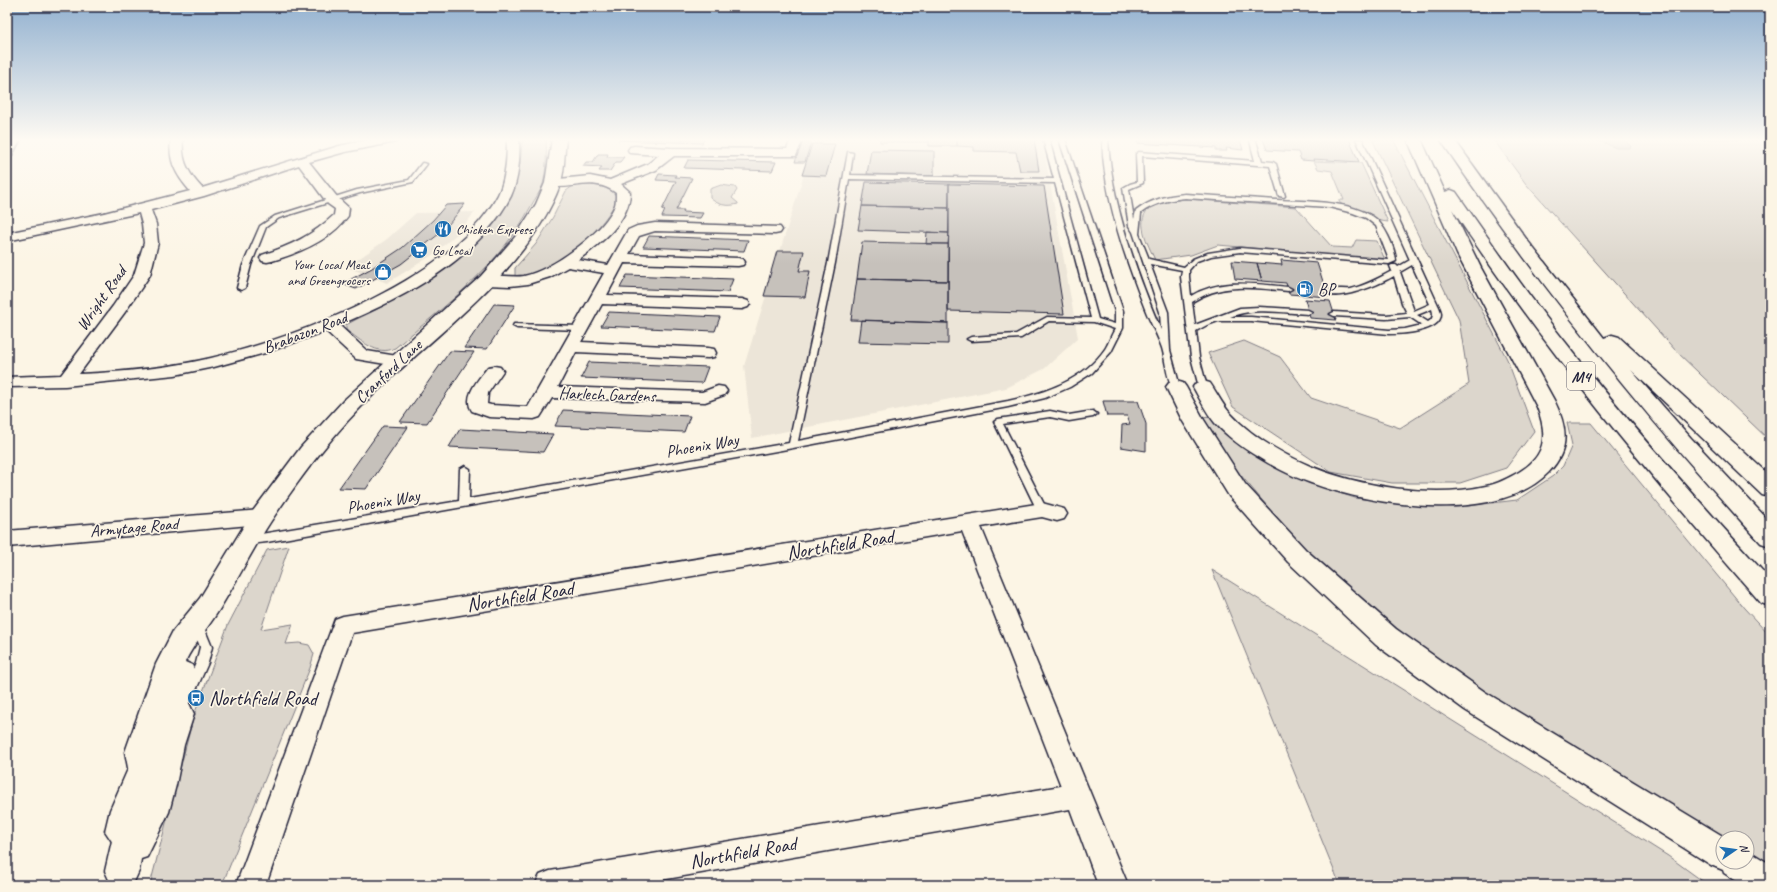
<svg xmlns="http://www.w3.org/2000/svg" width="1777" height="892" font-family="Caveat,sans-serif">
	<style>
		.built { fill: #ece5d8 }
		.green { fill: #dcd6cc; stroke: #7f7c84 }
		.water { fill: #b2adab; stroke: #78757e }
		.building { fill: #c6c1bb; stroke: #22223b }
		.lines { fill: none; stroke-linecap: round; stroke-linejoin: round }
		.lane-casing { stroke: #22223b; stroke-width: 3 }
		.street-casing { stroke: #22223b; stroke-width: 3 }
		.secondary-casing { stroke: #22223b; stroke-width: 3 }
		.highway-casing { stroke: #22223b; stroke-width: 3 }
		.lane { fill: #fcf5e5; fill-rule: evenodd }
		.street { fill: #fcf5e5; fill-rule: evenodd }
		.secondary { fill: #fcf5e5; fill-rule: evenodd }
		.highway { fill: #fcf5e5; fill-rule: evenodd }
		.labels { text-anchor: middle; stroke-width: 3.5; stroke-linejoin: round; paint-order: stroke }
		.far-poi-label { font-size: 14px; fill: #22223b; stroke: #fcf5e5; text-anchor: start }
		.shield { fill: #fcf5e5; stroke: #63616e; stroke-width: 1 }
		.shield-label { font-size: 16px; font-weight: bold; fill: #22223b }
		.poi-label { font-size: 17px; fill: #22223b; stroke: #fcf5e5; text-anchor: start }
		.street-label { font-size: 17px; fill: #22223b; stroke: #fcf5e5 }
		.near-street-label { font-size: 20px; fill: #22223b; stroke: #fcf5e5 }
		.near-poi-label { font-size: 20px; fill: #22223b; stroke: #fcf5e5; text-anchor: start }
	</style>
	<rect width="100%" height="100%" fill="#fcf5e5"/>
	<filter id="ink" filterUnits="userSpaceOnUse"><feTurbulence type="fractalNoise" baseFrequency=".025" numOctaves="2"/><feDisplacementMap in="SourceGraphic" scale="8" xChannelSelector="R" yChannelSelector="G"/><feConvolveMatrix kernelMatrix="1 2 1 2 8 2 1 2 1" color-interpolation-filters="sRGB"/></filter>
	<g filter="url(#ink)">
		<path class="built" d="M815,139h227l36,199 -34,31 -38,19 -254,50 -8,-72z
			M475,212l-18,22 -26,22 -44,27 -40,-16 40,-28 29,-26z"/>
		<path class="green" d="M522,139h24c1,12 0,34 -3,45 -3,8 -8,15 -12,22 -31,59 -86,100 -136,142 -18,9 -34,-8 -49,-18v-5c13,-8 27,-13 41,-21 43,-23 103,-63 124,-108 7,-15 11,-41 11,-57z
			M1372,139h21l114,220 27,72 -28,37 -46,15h-68l-61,-11 -98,-65 -25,-54 36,-12 36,16 31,41 89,30 69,-44 -10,-64z
			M1493,139h277v302l-94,-90 -150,-167z
			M1314,161l47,2 27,59 -7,-1 -21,-11 -19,-6 -3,-4h6l-12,-29 -14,-2z
			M585,184l12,1 16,6 4,8c-12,27 -49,62 -77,74 -8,3 -17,3 -25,4v-9l21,-24 17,-27 13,-26 7,-5z
			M721,185l14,2 2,3 -5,8 6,5v1c-11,3 -20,1 -28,-6v-9z
			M1185,199l111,8 36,40 20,1 4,-8 21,1 8,19 -167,-15 -27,10 -36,5c-7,-16 -22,-41 -3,-54 5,-4 26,-6 33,-7z
			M1211,416l50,41 69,33 25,8 56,7 47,2 59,-7 36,-24 10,-10 9,-21 -5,-22h24l153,185 26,28v234l-23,-15v-17h-24l-124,-71 -164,-107 -123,-101 -73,-86 -37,-56z
			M289,546l-28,83 32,-5 -7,20 13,-1 10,2 5,9 -4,14 -88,217h-72l44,-170 34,-90 39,-75z
			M1212,570l456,286 40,29h-368z"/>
		<path class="water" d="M1595,139h27l9,7 -1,2h-14z"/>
		<path class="building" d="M619,139h85l-2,4 -84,-3z
			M802,139h10l-7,23h-10z
			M880,139h49v3h-49z
			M929,139h28v7h-28z
			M957,139h77l5,32h-19l-4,-19 -42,-1v-4l-17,-1z
			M1137,139h103l3,11 -17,-2 1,3h-11v-3l-79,-5z
			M1263,139h86l10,23 -46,-3 1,2 -13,-1 -3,-8 -31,-2z
			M812,144h23l-9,32 -24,-1z
			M871,150l63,1v25l-67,-2z
			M598,154h10l-1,3h17l-4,5h-4l-6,9h-11l3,-4 -19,-1 3,-4h7z
			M688,160l88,2 -4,9 -88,-3z
			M659,174l17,1 -1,2 17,1 -16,32h8l-1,2 20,1 -3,5 -38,-1 3,-7h-3l14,-29 -20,-1z
			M866,182l83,2v24l-87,-2z
			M949,184l95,2 20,128 -116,-3z
			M465,204l-21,26 -43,34 -45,25 -14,-5 30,-16 30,-20 31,-28 13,-15z
			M862,206l87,2v25l-91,-3z
			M927,232l22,1 -1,11h-22z
			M649,236l99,4 -4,11 -101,-4z
			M862,242l86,2v37l-91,-2z
			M777,251h27l-5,20h11l-5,26 -41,-1z
			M1281,260l36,3 11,34 -39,-3 -3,-11 -24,-2 -5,-18 25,2z
			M1232,261l25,2 5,18 -27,-2z
			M627,275l106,4 -5,13 -108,-4z
			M857,279l91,2v42l-97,-3z
			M1305,299l25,2 6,19 -26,-2z
			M494,304l21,1 -28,44 -23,-1z
			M609,312l111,5 -5,14 -114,-5z
			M861,320l87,3v21l-90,-2z
			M450,351l24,1 -47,71 -27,-1z
			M589,362l119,5 -6,16 -121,-5z
			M1103,401h35l8,23v27l-25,-4 1,-22 8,-1 -3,-8h-20z
			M563,410l127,6 -6,16 -129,-6z
			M383,426l25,1 -42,62 -27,-1z
			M460,429l93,5 -10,18 -94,-5z"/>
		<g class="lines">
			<defs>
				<path id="lane" d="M1043,139h6l49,180 17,5v-13l-56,-172h6l58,172v17l-12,24 -19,21 -22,14 -25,11 -37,9 -215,41 -526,94 -18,2 -4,-1 -1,-3 1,-3 4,-1 210,-35 1,-32 5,-3 5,3 -1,30 320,-56 39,-180 20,-111 5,1 -3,22 204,4zM849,179l206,4 36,135 -44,-1 -31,17 -45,3 -4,2 4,2 50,-3 28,-17 45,1 21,7c-4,6 -6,14 -10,20 -22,32 -61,44 -97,52l-210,40 37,-178z
					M1102,139h6c3,63 28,133 53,191l-1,-18 -27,-80 -4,-6 -6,-38 7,-4 7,-2 -1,-28 3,-2 116,9 -5,-20 3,-2 3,2 6,20 11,1 3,2 9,32 -1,1 -5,-1 -9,-30 -128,-10 1,27 -14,6 5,30 2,-8c15,-12 31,-15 49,-17 31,2 61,4 92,6 31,2 68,0 95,16 12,7 23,31 24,45l-7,3 -149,-12 -29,4 -14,5 -8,9v7l2,19c30,-18 64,-12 97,-9l4,2 -4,2c-35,-3 -65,-9 -96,11l3,23 45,-17 19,-1 49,3 4,2 -4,2c-25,-1 -54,-7 -78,3h21l138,13 16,-1 17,-4 -12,-8 -24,2 -52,-3 -4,-2 4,-2 52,3 21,-2 -5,-10 -8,-27c-14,8 -57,27 -71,16 6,-5 20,-2 28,-3 15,-4 28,-11 41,-18l-2,-5 2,-1h4l2,2 12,-7 -54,-121h6l76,166c1,2 3,6 3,9 0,18 -39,20 -52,20l-138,-13h-33l-11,4 -11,6 3,26 8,30 -4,3 -4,-3 -8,-30 -10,-80 1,-7 -32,-6 18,48 2,38 10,37 -4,3 -3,-1c-7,-12 -7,-28 -11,-41 -4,-12 -12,-26 -17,-39 -21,-54 -41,-111 -43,-170zM1185,198l144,9 24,6 13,5 10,8 13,34 -149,-12 -32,5 -15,6 -9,8 -35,-8 -10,-25 2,-21c13,-10 28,-13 44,-15zM1412,265l18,39 -16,7 -14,-39zM1432,309c2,6 1,10 -4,13l-11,-7z
					M422,163l5,1 -14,18 -53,11 -81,25 -13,9 -15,38 -6,23 -4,2 -4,-2 6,-23 17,-39 15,-10 82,-26 52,-10z
					M514,324l67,2 4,2 -4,2 -64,-2 -4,-2z
					M1050,411l19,4 24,-4 4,3 -4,3 -24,4 -19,-4 -47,7 44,86 -2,2h-6l-2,-2 -43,-88 4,-3z
					M201,629l4,1 7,17 -4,16 -16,36 -2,3 -4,2 -4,-2 -2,-3 16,-36 4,-16 -5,-14 2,-3z
					M132,767l4,2 2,4 -16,37 -3,20 8,12 -2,4 -5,2 -5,-2 -10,-15 5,-21 18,-41z"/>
				<path id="street" d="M9,139h12l-10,18 -4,1v-15z
					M171,139h12c-2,21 5,34 19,49l137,-42 32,-7h27l-2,3 -51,10 -36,10 29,36 11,10 -1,8c-17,24 -49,37 -76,45l-5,1 -5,-1 -2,-3 2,-3c28,-9 51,-20 72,-40l1,-6 -7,-5 -29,-39 -95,31 -53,14 5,14 2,19 -8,32 -25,37 -46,62c45,-2 89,-6 132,-16 86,-20 244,-81 287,-163 8,-16 9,-37 9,-56h12c1,19 0,40 -8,57 -34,65 -108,102 -172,129l28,26 36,6 3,4 -3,4 -6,1 -41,-7 -30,-28 -61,22 -51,14 -39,8 -110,11 -58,1v-10l54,-2 52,-69 21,-31 10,-32 -2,-19 -3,-11 -132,28v-8l97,-20 86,-22c-14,-16 -22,-30 -19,-52z
					M791,139h12l-7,17h-122l-18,14 -35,14 9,8c0,29 -30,52 -52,68l30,5 20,-35 9,-4 18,-3 125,4 2,3 -2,3 -5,1 -120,-3 -16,5 -10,18 109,4 5,1 2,3 -2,3 -5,1 -114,-3 -17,32 135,4 6,2 2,3 -2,3 -6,2 -140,-5 -21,38 127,6 6,1 2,4 -2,4 -6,1 -132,-6 -18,35 144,5 16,-6 6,1 3,4 -3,4 -19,7 -153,-4 -12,19 -6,2 -45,-2 -17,-6c-10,-15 7,-32 16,-44l6,-1 6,1 3,4 -15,22 -1,11 4,1 37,2 76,-134 -36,-6 -18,10 -22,7 -18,2 -23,-1 -5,-2 -3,-3 3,-3c13,-4 28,1 42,-1 28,-6 81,-44 91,-71 1,-3 1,-8 1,-12 -23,-18 -45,-2 -68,-7l-2,-3 2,-3 42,-4 20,4 38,-16 11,-9 -29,-2 -2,-3 2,-3 4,-1 37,2 116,1z
					M1042,503l22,6 3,5 -3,5 -7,2 -15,-4 -61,10 147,358h-30l-28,-76 -438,76h-97l5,-10 10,-4 511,-85 -99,-255 -610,102 -86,252h-30l99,-266 8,-3z
					M261,510l7,2 3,5 -3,5 -7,2 -254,23v-16z"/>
				<path id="secondary" d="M552,139h14c-2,15 -1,32 -6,46 -33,90 -137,157 -202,225 -32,33 -61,72 -87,111 -19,29 -34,60 -52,89 -11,18 -25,33 -34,52l7,3 4,8 -9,26 7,15 -10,31 -8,40 -7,27 -22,45 -6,2 -2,12 -5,11c-9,4 -15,4 -24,0l-5,-11 14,-61 7,-19 3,-18 -4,-21 31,-88 17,-33 27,-33 53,-87 48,-64 43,-47 137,-124 34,-39 21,-33 9,-21z"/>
				<path id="highway" d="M1409,139h12l24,53 6,-2 5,2c37,53 74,106 114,156 63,80 131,156 200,231v27l-9,-3c-110,-126 -217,-254 -309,-394l29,59 73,132c13,26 17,49 -5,72 -56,58 -204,32 -268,-2 -23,-12 -48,-27 -66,-47 -9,-11 -15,-24 -22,-36l3,-4 7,-2 7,2c7,10 12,21 20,30 21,23 52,41 80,53 50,21 123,32 176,20 12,-2 22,-8 33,-14 27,-16 29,-37 18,-65l-80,-153 -49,-113z
					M1440,139h14l73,101 77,98 8,-3 7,2 151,139v21l-8,-2 -131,-125 60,68 79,84v24l-9,-3c-118,-129 -223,-259 -321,-404z
					M1176,381l7,2 3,4 18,33 41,64 61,66 90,79 89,63 241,146h-3v24h24v-12l23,14v21h-27l-19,-12 -1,-3 -12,-5 -246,-155 -89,-65 -88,-83 -59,-66 -47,-76 -16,-33 3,-4z"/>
			</defs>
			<use href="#lane" class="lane-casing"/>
			<use href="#street" class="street-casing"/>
			<use href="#secondary" class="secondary-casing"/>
			<use href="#highway" class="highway-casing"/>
			<use href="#lane" class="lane"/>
			<use href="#street" class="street"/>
			<use href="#secondary" class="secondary"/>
			<use href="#highway" class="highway"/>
		</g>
	</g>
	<linearGradient id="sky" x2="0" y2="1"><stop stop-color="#92b1d0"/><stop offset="0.53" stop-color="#fefaf3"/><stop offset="1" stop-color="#fefaf3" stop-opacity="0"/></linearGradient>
	<rect width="1777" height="264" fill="url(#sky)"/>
	<defs>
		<symbol id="restaurant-disc" viewBox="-11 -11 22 22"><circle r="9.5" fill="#1f6fb2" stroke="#fcf5e5"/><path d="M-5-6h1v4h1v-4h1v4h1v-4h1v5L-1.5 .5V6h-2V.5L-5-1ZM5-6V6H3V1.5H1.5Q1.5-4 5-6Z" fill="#fff"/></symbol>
		<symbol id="supermarket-disc" viewBox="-11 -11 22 22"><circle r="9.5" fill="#1f6fb2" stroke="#fcf5e5"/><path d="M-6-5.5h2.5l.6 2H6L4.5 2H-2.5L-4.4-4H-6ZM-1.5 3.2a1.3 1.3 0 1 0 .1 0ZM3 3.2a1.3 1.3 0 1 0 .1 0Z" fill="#fff"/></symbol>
		<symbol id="shop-disc" viewBox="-11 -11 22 22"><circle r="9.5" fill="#1f6fb2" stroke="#fcf5e5"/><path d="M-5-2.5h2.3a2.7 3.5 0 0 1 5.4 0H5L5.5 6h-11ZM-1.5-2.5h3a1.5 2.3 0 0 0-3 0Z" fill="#fff"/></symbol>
		<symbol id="fuel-disc" viewBox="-11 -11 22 22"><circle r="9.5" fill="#1f6fb2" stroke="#fcf5e5"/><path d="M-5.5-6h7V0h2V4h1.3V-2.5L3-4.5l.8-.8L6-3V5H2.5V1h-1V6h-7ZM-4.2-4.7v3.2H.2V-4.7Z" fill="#fff"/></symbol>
		<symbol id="bus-disc" viewBox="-11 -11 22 22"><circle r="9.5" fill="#1f6fb2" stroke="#fcf5e5"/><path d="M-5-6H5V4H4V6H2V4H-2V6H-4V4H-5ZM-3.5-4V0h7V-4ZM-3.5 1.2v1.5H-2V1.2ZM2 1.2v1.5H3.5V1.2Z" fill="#fff"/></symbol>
	</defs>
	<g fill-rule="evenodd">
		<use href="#restaurant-disc" x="433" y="219" width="20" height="20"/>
		<use href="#supermarket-disc" x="409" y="240" width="20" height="20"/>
		<use href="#shop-disc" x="373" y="262" width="20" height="20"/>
		<use href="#fuel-disc" x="1295" y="279" width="20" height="20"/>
		<use href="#bus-disc" x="186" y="688" width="20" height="20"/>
	</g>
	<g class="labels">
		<g class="far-poi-label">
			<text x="456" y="234">Chicken Express</text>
			<text x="432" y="255">Go Local</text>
			<text x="370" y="269" text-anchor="end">Your Local Meat<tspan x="370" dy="16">and Greengrocers</tspan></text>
		</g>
		<rect class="shield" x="1567" y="362" width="28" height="28" rx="3"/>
		<g class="shield-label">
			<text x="1581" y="382">M4</text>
		</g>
		<g class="poi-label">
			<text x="1318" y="295">BP</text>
		</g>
		<g class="street-label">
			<text transform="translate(101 298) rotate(-55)" y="6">Wright Road</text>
			<text transform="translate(305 332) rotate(-21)" y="6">Brabazon Road</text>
			<text transform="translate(388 371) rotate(-43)" y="6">Cranford Lane</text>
			<text transform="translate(607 394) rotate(2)" y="6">Harlech Gardens</text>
			<text transform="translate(702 445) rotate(-10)" y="6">Phoenix Way</text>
			<text transform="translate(383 501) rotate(-10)" y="6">Phoenix Way</text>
			<text transform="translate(134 527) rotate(-5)" y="6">Armytage Road</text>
		</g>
		<g class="near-street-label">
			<text transform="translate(840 544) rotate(-9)" y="7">Northfield Road</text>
			<text transform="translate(520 596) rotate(-9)" y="7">Northfield Road</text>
			<text transform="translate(743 852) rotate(-10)" y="7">Northfield Road</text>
		</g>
		<g class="near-poi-label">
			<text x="209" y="705">Northfield Road</text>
		</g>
	</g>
	<rect width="1777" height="892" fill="none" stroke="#fcf5e5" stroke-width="24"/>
	<rect x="12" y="12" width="1753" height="868" fill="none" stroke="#22223b" stroke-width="1.5" filter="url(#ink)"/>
	<g transform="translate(1735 850) rotate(77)"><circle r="19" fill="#fcf5e5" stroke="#a5a1a1"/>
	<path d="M0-3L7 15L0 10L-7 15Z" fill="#1f6fb2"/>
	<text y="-6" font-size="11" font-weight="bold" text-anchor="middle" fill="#22223b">N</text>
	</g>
</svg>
